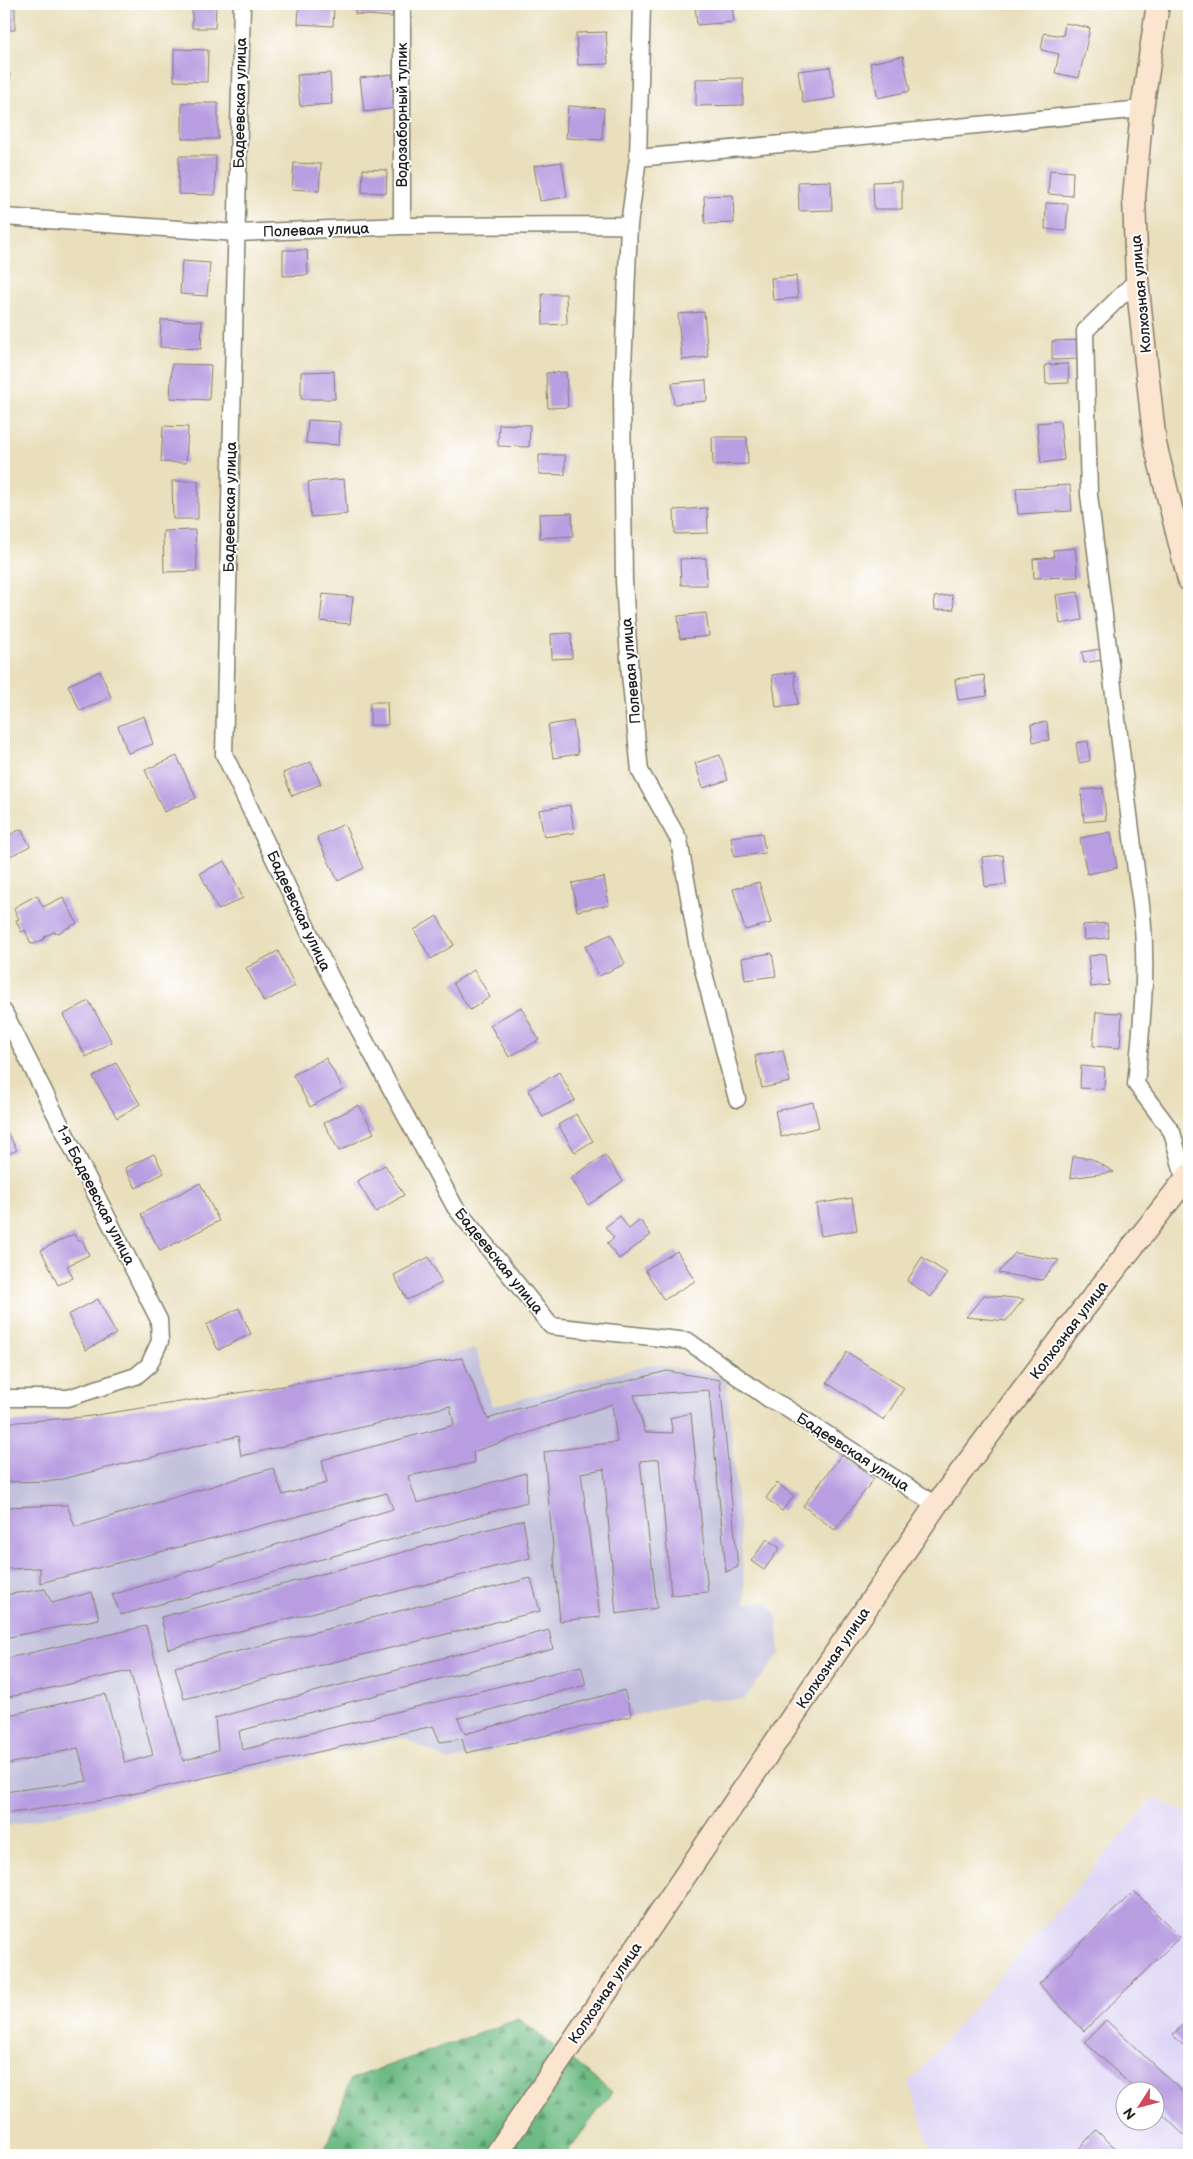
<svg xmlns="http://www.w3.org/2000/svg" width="1193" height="2159" font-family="'Balsamiq Sans',sans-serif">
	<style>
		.built { fill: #ded5f5; fill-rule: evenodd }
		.industrial { fill: #c3c1db }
		.forest { fill: url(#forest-firs); stroke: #456c50 }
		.building { fill: #b89de1 }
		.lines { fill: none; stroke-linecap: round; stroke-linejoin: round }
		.minor-casing { stroke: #827e6c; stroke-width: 19 }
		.secondary-casing { stroke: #827e6c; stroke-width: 25 }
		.minor { stroke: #fff; stroke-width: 16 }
		.secondary { stroke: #fce5cf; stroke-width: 22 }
		.labels { text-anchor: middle; stroke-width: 4; stroke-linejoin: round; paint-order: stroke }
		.street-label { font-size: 15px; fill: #1c1c1c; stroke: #fff }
	</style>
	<defs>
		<pattern id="forest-firs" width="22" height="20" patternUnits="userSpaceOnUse" patternTransform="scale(1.25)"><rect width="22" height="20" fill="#6ebb84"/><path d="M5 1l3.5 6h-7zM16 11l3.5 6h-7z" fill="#5a976b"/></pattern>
	</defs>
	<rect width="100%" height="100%" fill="#fff"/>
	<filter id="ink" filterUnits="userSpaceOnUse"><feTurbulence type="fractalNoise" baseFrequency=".02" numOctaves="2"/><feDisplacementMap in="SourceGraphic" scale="10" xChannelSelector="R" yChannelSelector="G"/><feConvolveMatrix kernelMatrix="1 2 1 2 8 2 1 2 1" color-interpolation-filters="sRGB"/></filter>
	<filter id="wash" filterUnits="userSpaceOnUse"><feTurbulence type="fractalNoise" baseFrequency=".0096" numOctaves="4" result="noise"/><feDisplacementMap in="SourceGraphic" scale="20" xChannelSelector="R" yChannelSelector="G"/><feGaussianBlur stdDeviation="1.12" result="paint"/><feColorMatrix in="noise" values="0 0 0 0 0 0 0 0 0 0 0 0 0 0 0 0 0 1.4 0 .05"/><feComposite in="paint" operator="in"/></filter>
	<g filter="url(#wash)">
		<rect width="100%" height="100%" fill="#e9dfbc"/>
		<path class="built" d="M1154,1798l35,16v333l-7,8h-249l-24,-73zM1126,2092h30v30h-30z"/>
		<path class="industrial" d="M476,1349l16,57 161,-42 73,12 20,227 22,-1 9,15 3,37 -37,46 -42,-1 -252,62 -45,-23 -234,50 -166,39v-393l64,-4z"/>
		<path class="forest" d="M519,2019l93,73 -47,63h-242l28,-76z"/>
		<g id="blocks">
			<path class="building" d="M192,4h24l-1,24h-23z
				M299,4h35l-1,22 -35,-2z
				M356,4h37l-1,13 -37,-3z
				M695,4h37l2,18 -37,3z
				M4,5h11v25h-11z
				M1065,23l25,5 -11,50 -24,-5 4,-19 -18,-4 3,-17 19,3z
				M606,32l2,32 -30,1 -2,-32z
				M174,49l34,1 -1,32 -33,-1z
				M903,56l7,35 -32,7 -8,-35z
				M830,67l5,31 -32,5 -5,-32z
				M4,73l6,1 -3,36h-3z
				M330,73l2,31 -32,2 -3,-31z
				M392,74l4,34 -32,4 -4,-34z
				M743,78v27l-47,1v-27z
				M182,103h36v36h-36z
				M568,106l36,2 -2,32 -36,-2z
				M179,156h37l-1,39 -37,-1z
				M562,162l5,35 -27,4 -6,-35z
				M294,163l27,1 -2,27 -27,-2z
				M363,169l24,1 -1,23 -24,-1z
				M1050,170l23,2 -1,24 -24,-2z
				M831,181l1,29 -33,1 -1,-29z
				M902,181v28h-28l-1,-27z
				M733,195l1,28 -29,1 -1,-28z
				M1046,203l22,1 -2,27 -21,-2z
				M283,250h24l1,25 -25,1z
				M182,261l28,2 -3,33 -27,-2z
				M796,276l2,22 -25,2 -2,-22z
				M542,294h24l1,30 -24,1z
				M704,312l4,45 -26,3 -4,-46z
				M161,320l41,1 -1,28 -41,-2z
				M1080,340l1,19 -29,1v-19z
				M172,364l39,1 -2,35 -39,-2z
				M1068,364l1,19 -23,1 -1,-19z
				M334,371l1,28h-34v-27z
				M566,372l2,35 -20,1 -2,-35z
				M706,380l1,21 -33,3 -2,-21z
				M308,420l32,2 -1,23 -33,-2z
				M1060,421l4,39 -23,3 -4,-40z
				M499,424l31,1 -1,22 -31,-1z
				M163,426l25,1 -2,36 -25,-1z
				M712,437h35l1,27 -35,1z
				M539,455h26v20l-26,-1z
				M344,479l3,35 -36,3 -3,-35z
				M172,481h26v38h-25z
				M1070,485l2,26 -54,3 -2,-26z
				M707,508l1,25 -33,1 -1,-24z
				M572,513l1,23 -33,2 -1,-24z
				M195,530l2,41 -33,1 -1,-41z
				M1075,548l3,29 -44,1 -1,-19 21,-2 -1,-7z
				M706,558l1,27h-26l-1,-26z
				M1078,592l4,28 -22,4 -4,-29z
				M323,594l30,3 -3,27 -30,-3z
				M952,595l2,14 -19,1 -1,-13z
				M706,613l3,23 -29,3 -2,-23z
				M571,633l1,25 -20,1 -1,-25z
				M1101,649l1,11 -18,3 -2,-11z
				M100,671l11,26 -31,14 -12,-26z
				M794,672l4,32 -22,3 -4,-32z
				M984,675l3,21 -29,4 -3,-21z
				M370,702h17l1,23h-18z
				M144,716l9,28 -25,9 -10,-27z
				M573,721l5,33 -25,4 -5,-33z
				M1047,722l2,18 -16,2 -2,-18z
				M1088,741l2,20 -11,2 -3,-20z
				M720,755l8,25 -25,8 -8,-25z
				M177,756l19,42 -32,14 -19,-42z
				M311,762l10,22 -29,12 -9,-23z
				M1103,788l3,32 -22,2 -3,-32z
				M570,805l4,28 -30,4 -5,-27z
				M344,824l20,44 -26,13 -21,-44z
				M6,827l4,8 11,-6 9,17 -26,13v-31z
				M1111,832l6,36 -30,6 -7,-36z
				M762,833l3,20 -31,4 -3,-20z
				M1003,855l3,29 -21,3 -3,-30z
				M225,861l18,37 -25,12 -18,-37z
				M604,877l5,28 -32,6 -5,-28z
				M759,882l12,41 -26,7 -12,-41z
				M37,895l6,12 20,-10 14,26 -19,10 -4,-1 -9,4 -1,3 -10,5h-3l-6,-14 -4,2 -5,-12 3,-1 -5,-10 1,-2z
				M437,916l17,29 -23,14 -17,-29z
				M1107,923l2,15 -25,2 -1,-15z
				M611,934l14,30 -26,12 -14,-30z
				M278,951l17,35 -31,16 -18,-34z
				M772,953l4,23 -31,4 -3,-22z
				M1106,954l3,31 -18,2 -3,-31z
				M474,970l16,27 -20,13 -17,-27z
				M89,1001l23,41 -26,15 -23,-42z
				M521,1007l18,33 -30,17 -19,-32z
				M1096,1012l26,1 -2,35 -27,-2z
				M783,1050l7,32 -28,6 -7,-32z
				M326,1058l17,31 -33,18 -17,-32z
				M116,1063l24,41 -23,14 -24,-41z
				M1081,1066l24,2 -1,21 -24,-1z
				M559,1072l16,28 -32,17 -15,-27z
				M813,1102l6,25 -38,10 -6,-26z
				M359,1105l15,28 -35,18 -15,-28z
				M576,1114l17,27 -18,11 -17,-27z
				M4,1126l13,24 -13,6z
				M154,1154l10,19 -28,15 -11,-20z
				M605,1155l18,26 -35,24 -17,-27z
				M1073,1156l19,3 22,13 -44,6z
				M385,1165l19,30 -28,17 -19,-31z
				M200,1183l19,38 -59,30 -19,-37z
				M852,1198l5,32 -36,6 -5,-32z
				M620,1216l9,13 11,-9 11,15 -32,24 -12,-16 7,-5 -9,-11z
				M74,1234l4,7 4,-1 7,15 -22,11 6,12 -15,7 -17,-35z
				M677,1251l18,30 -31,19 -19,-30z
				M1015,1253l44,7 -17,20 -44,-7z
				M429,1257l13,26 -35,17 -13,-25z
				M922,1257l25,16 -16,24 -24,-16z
				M984,1295l40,4 -18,22 -40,-4z
				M98,1299l18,35 -30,16 -18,-35z
				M239,1308l12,26 -33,16 -12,-25z
				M847,1352l57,36 -20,32 -57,-37z
				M462,1358l26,61 29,-10 150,-38 53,9 18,187 -12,5 -17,-182 -75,5 11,37 28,1 -3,-15 21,-5 17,179 -37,3 -12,-136 -19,2 17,147 -41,6 -12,-145 -23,4 19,144 -40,4 -16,-169 73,-10 -5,-38 -139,48 1,11 -66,13 9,27 109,-30 1,29 -406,113 -9,-20 281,-86 -6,-16 -347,90v-15l-36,1v-62l63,-2 8,22 198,-59 10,27 44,-12 -5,-23 132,-35 -4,-19 -209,50 -3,-20 -184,45 -50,1v-59l80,-6z
				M842,1454l32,25 -39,51 -32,-24z
				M777,1483l17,13 -12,15 -16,-13z
				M523,1520l7,38 -362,91 -7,-32z
				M767,1539l13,9 -16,22 -13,-9z
				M531,1578l9,33 -356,88 -9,-32z
				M45,1589l7,14 40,-11 7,27 -95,19v-43z
				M146,1626l37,135 35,-11 -3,-32 334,-88 4,19 -314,82 3,19 339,-84 5,19 -128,33 7,16 159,-44 8,26 -166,37 -4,-14 -22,3 -7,-16 -323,73 -106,15v-22l83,-11 -9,-33 -74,17v-49l101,-22 20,69 28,-8 -23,-84 -126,27v-39z
				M1134,1891l46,46 -96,94 -45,-47z
				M1189,2017v34l-16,-16z
				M1106,2020l83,78v42l-33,-32v-16h-18l-53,-50z
				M1096,2130l27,25h-50z"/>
		</g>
	</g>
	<g filter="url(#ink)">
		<use href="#blocks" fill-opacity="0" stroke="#827e6c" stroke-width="1"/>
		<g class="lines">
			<defs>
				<path id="minor" d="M242,4l-18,750 106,222 125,231 96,119 137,15 81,58 14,7 153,99
					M642,4l-4,154 -9,67 -7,167 2,189 6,93 10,97 39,69 20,114 38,145
					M638,158l504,-49
					M4,217l233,16 165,-7 227,-1
					M402,226v-222
					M1137,280l-52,51 4,164 48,383c13,69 6,137 -1,206l36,48 13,49
					M4,1012l155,308 1,21 -11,24 -13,11 -68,22h-64"/>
				<path id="secondary" d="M1158,4l-16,105 -8,89 3,82 18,164 34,136
					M496,2155l440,-650 146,-194 107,-136"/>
			</defs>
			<use href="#minor" class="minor-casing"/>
			<use href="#secondary" class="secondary-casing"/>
			<use href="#minor" class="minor"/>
			<use href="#secondary" class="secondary"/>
		</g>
	</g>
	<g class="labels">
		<g class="street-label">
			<text transform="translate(240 103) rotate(-89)" y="5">Бадеевская улица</text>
			<text transform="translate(402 115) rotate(-90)" y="5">Водозаборный тупик</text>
			<text transform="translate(316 230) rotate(-2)" y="5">Полевая улица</text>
			<text transform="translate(1141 294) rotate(-95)" y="5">Колхозная улица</text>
			<text transform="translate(230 507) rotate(-89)" y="5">Бадеевская улица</text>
			<text transform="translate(631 671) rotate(-95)" y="5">Полевая улица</text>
			<text transform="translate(299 911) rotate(65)" y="5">Бадеевская улица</text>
			<text transform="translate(96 1195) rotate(63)" y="5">1-я Бадеевская улица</text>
			<text transform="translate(499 1261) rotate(51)" y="5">Бадеевская улица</text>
			<text transform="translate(1069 1330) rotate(-53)" y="5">Колхозная улица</text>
			<text transform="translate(853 1452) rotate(33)" y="5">Бадеевская улица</text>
			<text transform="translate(833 1658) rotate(-56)" y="5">Колхозная улица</text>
			<text transform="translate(605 1993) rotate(-56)" y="5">Колхозная улица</text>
		</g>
	</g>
	<rect width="1193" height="2159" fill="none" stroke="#fff" stroke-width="20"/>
	<g transform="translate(1140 2106) rotate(234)"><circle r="24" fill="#ffffff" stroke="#a4a4a4"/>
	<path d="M0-4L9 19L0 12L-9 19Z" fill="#d1495b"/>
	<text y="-8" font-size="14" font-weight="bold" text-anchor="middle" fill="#1c1c1c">N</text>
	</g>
</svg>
